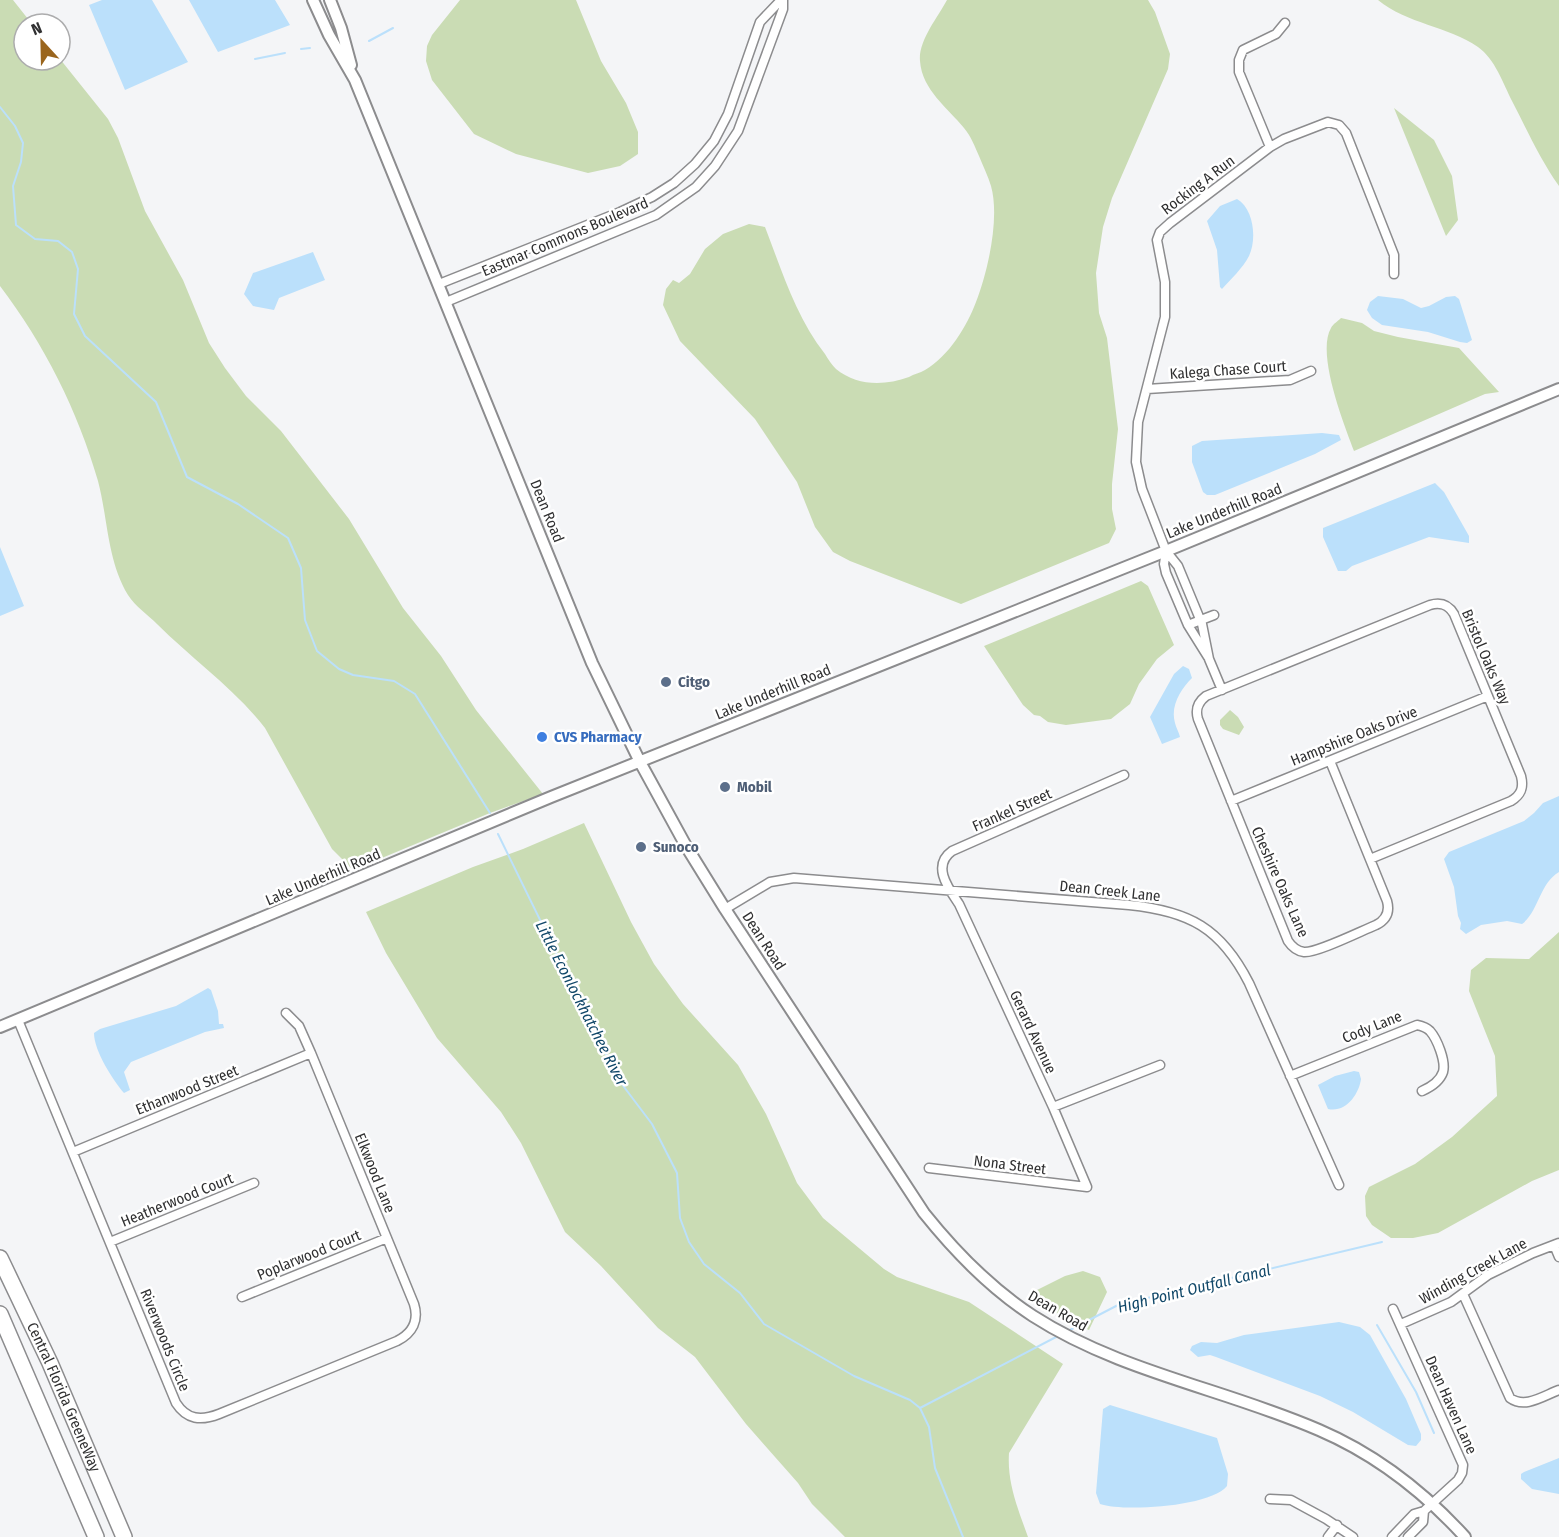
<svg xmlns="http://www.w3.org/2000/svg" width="1559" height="1537" font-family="'Fira Sans Condensed',sans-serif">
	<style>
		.green { fill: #cadcb4 }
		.water { fill: #bbe0fb }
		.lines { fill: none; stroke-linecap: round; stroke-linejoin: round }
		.stream { stroke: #bbe0fb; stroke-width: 2 }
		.minor-casing { stroke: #8c8c8e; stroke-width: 11 }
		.tertiary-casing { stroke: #8c8c8e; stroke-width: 14 }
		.motorway-casing { stroke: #8c8c8e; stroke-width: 18 }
		.minor { stroke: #fff; stroke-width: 8 }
		.tertiary { stroke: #fff; stroke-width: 10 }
		.motorway { stroke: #fff; stroke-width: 15 }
		.service-dot { fill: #5c6f8a; stroke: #fff; stroke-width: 2 }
		.shop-dot { fill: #3f7fe0; stroke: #fff; stroke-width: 2 }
		.labels { text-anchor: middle; stroke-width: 5; stroke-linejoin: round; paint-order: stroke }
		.street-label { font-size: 15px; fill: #303031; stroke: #fff }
		.service-label { font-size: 15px; font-weight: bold; fill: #4e5e75; stroke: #fff; text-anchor: start }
		.shop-label { font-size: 15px; font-weight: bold; fill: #366cbe; stroke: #fff; text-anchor: start }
		.water-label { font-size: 16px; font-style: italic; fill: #114869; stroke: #fff }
	</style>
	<rect width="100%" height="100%" fill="#f4f5f7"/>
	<path class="green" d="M0,0h13l19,24h-8v36l36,-1 48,60 10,19 27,73 38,69 26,63 16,25 21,28 35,35 68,88 54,89 38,48 35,54 67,84 -53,19 -137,57 -21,-21 -67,-121c-30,-39 -73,-69 -108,-104 -9,-9 -22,-18 -29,-29 -21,-35 -20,-76 -30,-114 -20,-70 -54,-137 -98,-195z
		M460,0h116l25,61 25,42 12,29v22l-18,12 -32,7 -72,-19 -42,-20 -42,-54 -6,-19 1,-15 5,-11z
		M947,0h201l7,12 15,42 -2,15 -56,129 -9,29 -7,46 3,40 8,25 11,91 -6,55v25l4,20 -7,14 -148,61 -111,-43 -17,-9 -18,-25 -18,-45 -42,-63 -75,-78 -17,-36 3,-16 7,-9 6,3 11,-9 15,-25 18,-15 26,-10 16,3c17,44 31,90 60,127 3,5 7,11 11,15 21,17 48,17 73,8 5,-3 11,-4 16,-7 24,-14 42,-44 51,-68 12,-31 24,-84 15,-116 -3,-10 -8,-20 -12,-30 -4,-9 -8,-20 -15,-28 -16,-20 -42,-38 -44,-67 -2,-20 18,-44 27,-61z
		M1378,0h181v186c-19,-27 -32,-56 -47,-85 -9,-18 -17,-42 -34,-54 -30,-21 -71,-23 -100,-47z
		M1394,108l40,32 18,36 6,44 -12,16z
		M1341,318l21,5 12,8 24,6 61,11 40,44 -14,2 -131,57c-10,-27 -38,-97 -23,-123 2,-4 7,-7 10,-10z
		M1141,581l7,5 26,59 -17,14 -18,25 -9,20 -19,15 -45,6 -18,-3 -8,-6 -6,-1 -11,-10 -39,-59z
		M1230,710l8,7 6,10 -5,8 -16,-6 -3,-4v-5z
		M584,823l47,99 23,42 29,40 55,61 28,49 31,69 26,35 61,51 13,8 72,25 94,62 -54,89c-2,30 9,56 19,84h-183l-33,-33 -14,-21 -52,-59 -51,-67 -37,-29 -57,-62 -36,-34 -44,-89 -20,-31 -64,-74 -51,-85 -20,-41 107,-45 50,-18z
		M1559,932v238l-27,11 -94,52 -25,5h-22l-19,-13 -6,-9 -1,-20 4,-9 46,-23 37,-27 45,-41 -2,-40 -26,-65 2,-21 15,-12 43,1z
		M1083,1271l17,6 7,15 -18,38 -26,-12 -32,-25 34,-17z"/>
	<path class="water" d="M102,0h50l36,62 -63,28 -36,-85z
		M189,0h86l15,25 -72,27z
		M1237,199c17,10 20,40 12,57 -6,12 -19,24 -27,33l-2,-2 -3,-37 -10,-29 13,-15z
		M313,252l12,28 -46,18 -5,12 -21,-4 -9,-12 9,-21z
		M1378,296l25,3 18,9 8,-2 17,-9 9,-1 4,3 13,41 -5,3 -7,-1 -32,-10 -46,-7 -10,-7 -5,-8 3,-8z
		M1322,433l17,2 2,5 -26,14 -100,41h-8l-4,-3 -11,-30v-16l10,-5z
		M1435,483l9,9 25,44v7l-40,-6 -77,29 -6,5h-8l-15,-34v-9z
		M0,547l24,59 -24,10z
		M1183,666l6,3 3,9c-11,11 -22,28 -17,45 1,5 4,9 5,14l-18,7 -12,-27 24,-43z
		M1559,796v76c-20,12 -20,39 -37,52l-15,-3 -26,4 -15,9 -6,-5 1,-6 -3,-7 -4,-29 -10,-28 5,-7 75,-31 10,-8 9,-10z
		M208,988l3,2 7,21 1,13h4l1,4 -19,4 -74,30 -7,10 6,18 -6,3c-11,-13 -30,-42 -30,-60l6,-4 76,-23z
		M1354,1071l5,1 2,7c-2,15 -15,34 -33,30l-10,-24 17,-9z
		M1339,1322l21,5 10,8 36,64 15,35v6l-5,6 -8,-1 -55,-33 -33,-16 -104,-39 -6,-2 -12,2 -8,-7 2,-4 9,-4 16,1 27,-8z
		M1110,1405l107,33 11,36 -1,12c-17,21 -104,26 -127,18l-4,-11 7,-84z
		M1559,1458v36l-27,-5 -11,-10v-5l3,-2z"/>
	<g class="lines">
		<path class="stream" d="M369,41l24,-13
			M301,49l9,-1
			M255,59l30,-6
			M0,107l15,19 8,17 -2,19 -8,24 3,39 19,14 23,2 14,11 6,17 -4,45 11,22 71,66 31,75 51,27 50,34 13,30 4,52 12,31 22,18 14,6 41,6 21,13 75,119
			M498,834l120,245 34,45 25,49 3,45 9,24 15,22 36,29 24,31 90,52 56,24 10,8 9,19 6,41 28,69
			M1377,1325l39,67 18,41
			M1066,1332l52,-27 264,-63
			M920,1408l138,-72"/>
		<defs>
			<path id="minor" d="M1270,147l-31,-75v-12l4,-10 33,-16 9,-11
				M439,284l181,-72 32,-15 22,-14 21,-19 19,-23 14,-27 32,-92 21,-22
				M446,302l210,-87 40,-28 19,-21 23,-35 45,-122v-9
				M1147,389l143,-9 21,-9
				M1166,551l-2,13 2,9 22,52 20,32
				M1188,625l26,-10
				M1222,690l-13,-31 -7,-35 -24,-58 -12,-15 -24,-62 -6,-27 2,-40 27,-105v-35l-8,-42 3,-8 10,-9 100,-76 14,-8 44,-17 11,3 7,8 48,122v19
				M1330,761l57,140c3,11 -1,19 -11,24 -15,6 -59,28 -72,27 -8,-1 -12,-5 -16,-11l-90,-222c-3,-10 0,-17 8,-23l224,-91c10,-3 18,-1 24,9l67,162c3,12 0,19 -10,25l-141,58
				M1231,801l257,-105
				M725,909l45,-27 24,-4 335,27c60,6 92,23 120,78l90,202
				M18,1020l158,383c11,17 25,18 43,11l178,-73c16,-8 22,-21 17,-37l-103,-251 -12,-27 -13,-13
				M1290,1076l127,-51c5,1 9,2 13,6 7,8 16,30 13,41 -3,9 -12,15 -21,19
				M1053,1107l107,-42
				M73,1152l238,-99
				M929,1168l158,19 -34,-80 -94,-203c-10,-15 -28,-38 -7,-53l172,-76
				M110,1242l144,-59
				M1554,1245l5,12
				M1463,1294l47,104c15,11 33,-2 49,-8
				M242,1297l145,-59
				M1401,1324l50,-22 37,-27 45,-22 26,-10
				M1270,1499l21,1 35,19 27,18
				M1328,1537l9,-12
				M1392,1537l22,-23 10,-3 34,-31 4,-7 1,-8 -70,-156
				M1408,1537l15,-15 1,-11"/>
			<path id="tertiary" d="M313,0l16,35 26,45 237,583 48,99 46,84 39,63 199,304c32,40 66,75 109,103 87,56 192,73 286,114 56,24 105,62 146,107
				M330,0l11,28 10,37
				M0,1027l551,-230 615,-246 393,-162"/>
			<g id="motorway">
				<path id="s1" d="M0,1258l50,105 74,174"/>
				<path d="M0,1314l96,223"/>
			</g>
		</defs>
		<use href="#minor" class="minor-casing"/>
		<use href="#tertiary" class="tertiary-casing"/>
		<use href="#motorway" class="motorway-casing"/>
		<use href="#minor" class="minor"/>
		<use href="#tertiary" class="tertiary"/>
		<use href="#motorway" class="motorway"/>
	</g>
	<g class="service-dot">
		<circle cx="666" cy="682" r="6"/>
		<circle cx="725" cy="787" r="6"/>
		<circle cx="641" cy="847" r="6"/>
	</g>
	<circle class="shop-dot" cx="542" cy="737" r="6"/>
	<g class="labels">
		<g class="street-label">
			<text transform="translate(1198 185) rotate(-37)" y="5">Rocking A Run</text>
			<text transform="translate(565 237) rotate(-23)" y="5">Eastmar Commons Boulevard</text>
			<text transform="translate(1228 370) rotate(-4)" y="5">Kalega Chase Court</text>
			<text transform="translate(547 511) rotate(68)" y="5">Dean Road</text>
			<text transform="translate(1224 511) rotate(-22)" y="5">Lake Underhill Road</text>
			<text transform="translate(1486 657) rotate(67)" y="5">Bristol Oaks Way</text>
			<text transform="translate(773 692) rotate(-22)" y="5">Lake Underhill Road</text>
			<text transform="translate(1354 736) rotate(-22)" y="5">Hampshire Oaks Drive</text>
			<text transform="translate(1012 810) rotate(-24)" y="5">Frankel Street</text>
			<text transform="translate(323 877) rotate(-23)" y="5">Lake Underhill Road</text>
			<text transform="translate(1280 882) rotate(66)" y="5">Cheshire Oaks Lane</text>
			<text transform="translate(1110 891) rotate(6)" y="5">Dean Creek Lane</text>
			<text transform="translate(764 941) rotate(57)" y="5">Dean Road</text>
			<text transform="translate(1372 1027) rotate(-22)" y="5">Cody Lane</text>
			<text transform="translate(1033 1032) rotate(65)" y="5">Gerard Avenue</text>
			<text transform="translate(187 1090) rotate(-22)" y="5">Ethanwood Street</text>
			<text transform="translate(1010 1165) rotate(7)" y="5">Nona Street</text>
			<text transform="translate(375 1173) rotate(68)" y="5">Elkwood Lane</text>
			<text transform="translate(177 1200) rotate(-22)" y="5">Heatherwood Court</text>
			<text transform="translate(309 1255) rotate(-22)" y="5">Poplarwood Court</text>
			<text transform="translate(1473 1271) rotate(-29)" y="5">Winding Creek Lane</text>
			<text transform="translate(1058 1311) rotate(30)" y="5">Dean Road</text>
			<text transform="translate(165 1340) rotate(68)" y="5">Riverwoods Circle</text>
			<text dy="5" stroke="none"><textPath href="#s1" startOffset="153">Central Florida GreeneWay</textPath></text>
			<text transform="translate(1451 1405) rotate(66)" y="5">Dean Haven Lane</text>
		</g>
		<g class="service-label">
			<text x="678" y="687">Citgo</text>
			<text x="737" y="792">Mobil</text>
			<text x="653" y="852">Sunoco</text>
		</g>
		<g class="shop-label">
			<text x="554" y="742">CVS Pharmacy</text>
		</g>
		<g class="water-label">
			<text transform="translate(582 1003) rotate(63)" y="6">Little Econlockhatchee River</text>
			<text transform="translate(1194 1288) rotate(-14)" y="6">High Point Outfall Canal</text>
		</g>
	</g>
	<g transform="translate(42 42) rotate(338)"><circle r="28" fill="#ffffff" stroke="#acacad" stroke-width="1.5"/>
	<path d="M0-4.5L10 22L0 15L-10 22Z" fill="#9a651d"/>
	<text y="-9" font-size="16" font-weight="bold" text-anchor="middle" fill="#303031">N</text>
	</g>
</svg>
